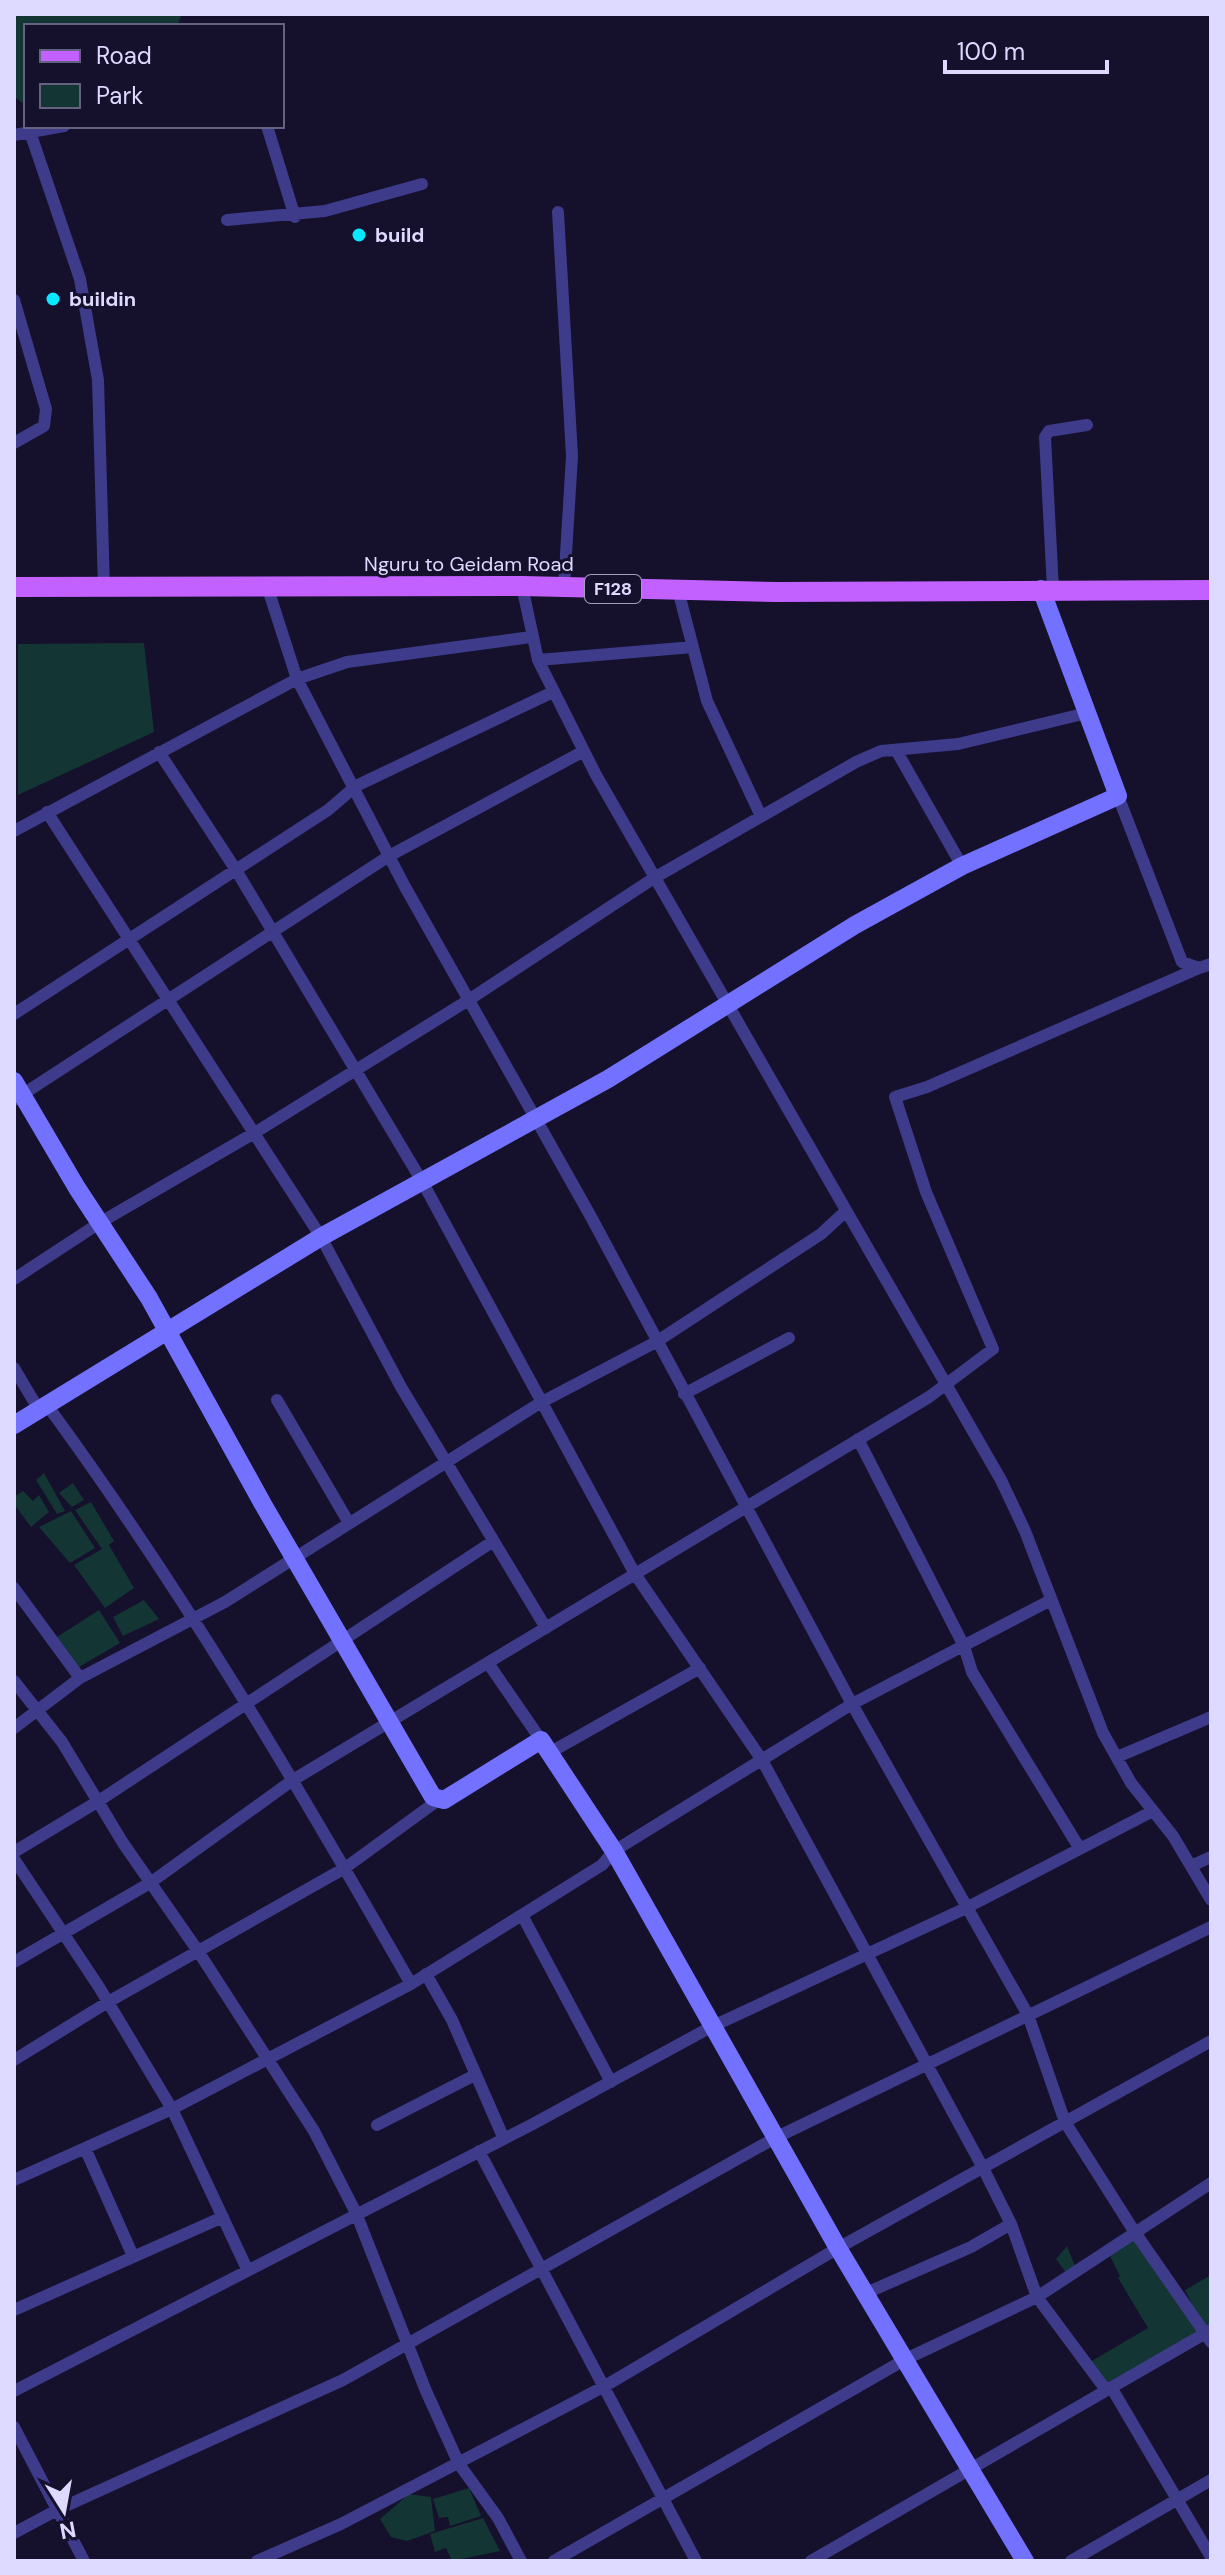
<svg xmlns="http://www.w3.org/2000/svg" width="1225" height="2575" font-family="'DM Sans',sans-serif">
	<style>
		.green { fill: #133533 }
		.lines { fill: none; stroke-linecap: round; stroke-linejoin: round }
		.street { stroke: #3d3b8a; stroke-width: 12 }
		.secondary { stroke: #7371ff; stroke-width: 18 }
		.primary { stroke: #c261ff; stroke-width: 20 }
		.poi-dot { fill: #06e9ff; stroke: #15102b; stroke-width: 3 }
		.labels { text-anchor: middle; stroke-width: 6; stroke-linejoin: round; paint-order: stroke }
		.shield { fill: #15102b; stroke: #a29dbf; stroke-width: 2 }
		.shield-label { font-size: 18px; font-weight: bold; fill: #dedaff }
		.poi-label { font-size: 20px; font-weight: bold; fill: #dedaff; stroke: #15102b; text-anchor: start }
		.street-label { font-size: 20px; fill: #dedaff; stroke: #15102b }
	</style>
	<rect width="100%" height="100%" fill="#15102b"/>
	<path class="green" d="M14,14h168l-5,12h-151v79l-12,-8z
		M144,643l10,89 -136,63v-151z
		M44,1473l21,38 -8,3 -21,-34z
		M73,1483l11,17 -12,7 -13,-14z
		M23,1491l10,10 6,-6 10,17 -18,15 -17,-23v-7z
		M91,1502l23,39 -5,4 25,43 -29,20 -31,-43 28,-16 -27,-39z
		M71,1511l24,37 -25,15 -31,-36z
		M144,1600l15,19 -36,17 -10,-19z
		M99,1610l21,33 -41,24 -22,-30z
		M1133,2236l70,96 -96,56 -17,-26 58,-34 -30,-50 2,-2 -12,-24z
		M1067,2246l8,20 -8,8 -11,-15z
		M1211,2275v52l-6,4 -20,-41z
		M469,2488l12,28 -31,10 -2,-9 -9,1 -6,-19z
		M409,2494l22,3 4,34 -28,10 -16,-4 -11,-18z
		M483,2518l17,33 -48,10 -6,-13 -11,4 -5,-18z"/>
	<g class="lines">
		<path class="street" d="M267,126l28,91
			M30,132l50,147 18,101 6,208
			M14,135l50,-9
			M558,212l14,244 -8,131
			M227,220l98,-9 97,-27
			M14,300l32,109 -2,17 -30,17
			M522,586l16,74 58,115 405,705 24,51 78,202 28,50 42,53 38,64
			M268,589l29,90 107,206 186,330 262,489 176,311 37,107 69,109 77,111
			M1053,589l-8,-152 4,-6 38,-6
			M678,590l29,111 53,113
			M538,660l155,-13
			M896,750l66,116
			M159,752l77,118 187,313 212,391 127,186 221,408 28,56 26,73 69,93
			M1118,796l64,166 17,6 12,-4
			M47,812l274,425 80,150 145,241
			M14,831l283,-152 50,-17 184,-25
			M14,1014l314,-204 28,-24 197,-94
			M14,1100l375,-244 195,-105
			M14,1279l87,-57 155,-90 211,-131 187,-123 202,-116 25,-11 77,-7 129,-31
			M14,1368l25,42
			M684,1394l105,-56
			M277,1400l72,123
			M47,1405c135,184 251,381 364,579
			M858,1439l106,207 8,26 108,177
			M14,1588l66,90
			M488,1663l53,77
			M14,1681l48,61 61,101 75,108 116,180 42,82 70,178 33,73 39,54 23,43
			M14,1728l66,-50 145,-76 315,-199 116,-61 165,-108 25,-23
			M549,1753l151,-85
			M1117,1757l94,-40
			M14,1852l83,-50 395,-260
			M14,1859l85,128 73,122 75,160
			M1191,1866l20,-9
			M522,1915l89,167
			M14,1962l136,-79 143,-103 636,-383 64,-48 -67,-157 -31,-95 32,-10 272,-119
			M426,1974l26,46 52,119
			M14,2060l94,-58 237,-134 92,-67
			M377,2125l98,-50
			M85,2148l48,108
			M479,2151l217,410
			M14,2180l158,-71 239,-125 191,-119 12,-14 238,-147 199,-104
			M866,2293l105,-46 40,-23
			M14,2310l209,-93
			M1111,2387l100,170
			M14,2391l517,-266 180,-98 255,-119 187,-97
			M14,2427l70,134
			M14,2533l45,-24 284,-129 432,-242 436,-211
			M257,2561l84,-37 264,-138 233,-138 373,-207
			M554,2561l352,-202 131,-62 174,-114
			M811,2561l400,-231
			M1071,2561l140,-81"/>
		<path class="secondary" d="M14,1081l63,107 72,110 115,208 169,291 11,3 97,-60 73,111 224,397 187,313
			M14,1425l307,-188 287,-158 247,-154 107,-59 156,-70 -77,-207"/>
		<path class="primary" d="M14,587l508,-1 254,6 435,-2"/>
	</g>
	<g class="poi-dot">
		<circle cx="359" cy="235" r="8"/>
		<circle cx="53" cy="299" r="8"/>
	</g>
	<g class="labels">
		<rect class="shield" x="585" y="575" width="56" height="28" rx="6"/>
		<g class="shield-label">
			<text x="613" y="595">F128</text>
		</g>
		<g class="poi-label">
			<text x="375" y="242">build</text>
			<text x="69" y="306">buildin</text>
		</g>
		<g class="street-label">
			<text x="469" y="571">Nguru to Geidam Road</text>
		</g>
	</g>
	<rect width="1225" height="2575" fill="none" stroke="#dedaff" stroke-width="32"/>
	<rect x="24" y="24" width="260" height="104" fill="#15102b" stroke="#656180" stroke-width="2"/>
	<rect x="40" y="50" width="40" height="12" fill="#c261ff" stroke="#656180" stroke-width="2"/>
	<text x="96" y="64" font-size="24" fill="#dedaff">Road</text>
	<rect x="40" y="84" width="40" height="24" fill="#133533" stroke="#656180" stroke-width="2"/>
	<text x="96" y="104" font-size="24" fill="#dedaff">Park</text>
	<g transform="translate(64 2511) rotate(169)" stroke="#15102b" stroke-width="6" paint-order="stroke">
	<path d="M0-6L14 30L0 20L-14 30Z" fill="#dedaff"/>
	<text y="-12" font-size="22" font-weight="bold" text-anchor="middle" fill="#dedaff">N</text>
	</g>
	<path d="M945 60v12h162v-12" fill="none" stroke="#dedaff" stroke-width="4"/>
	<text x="957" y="60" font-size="24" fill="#dedaff" stroke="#15102b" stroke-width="6" paint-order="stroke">100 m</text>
</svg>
